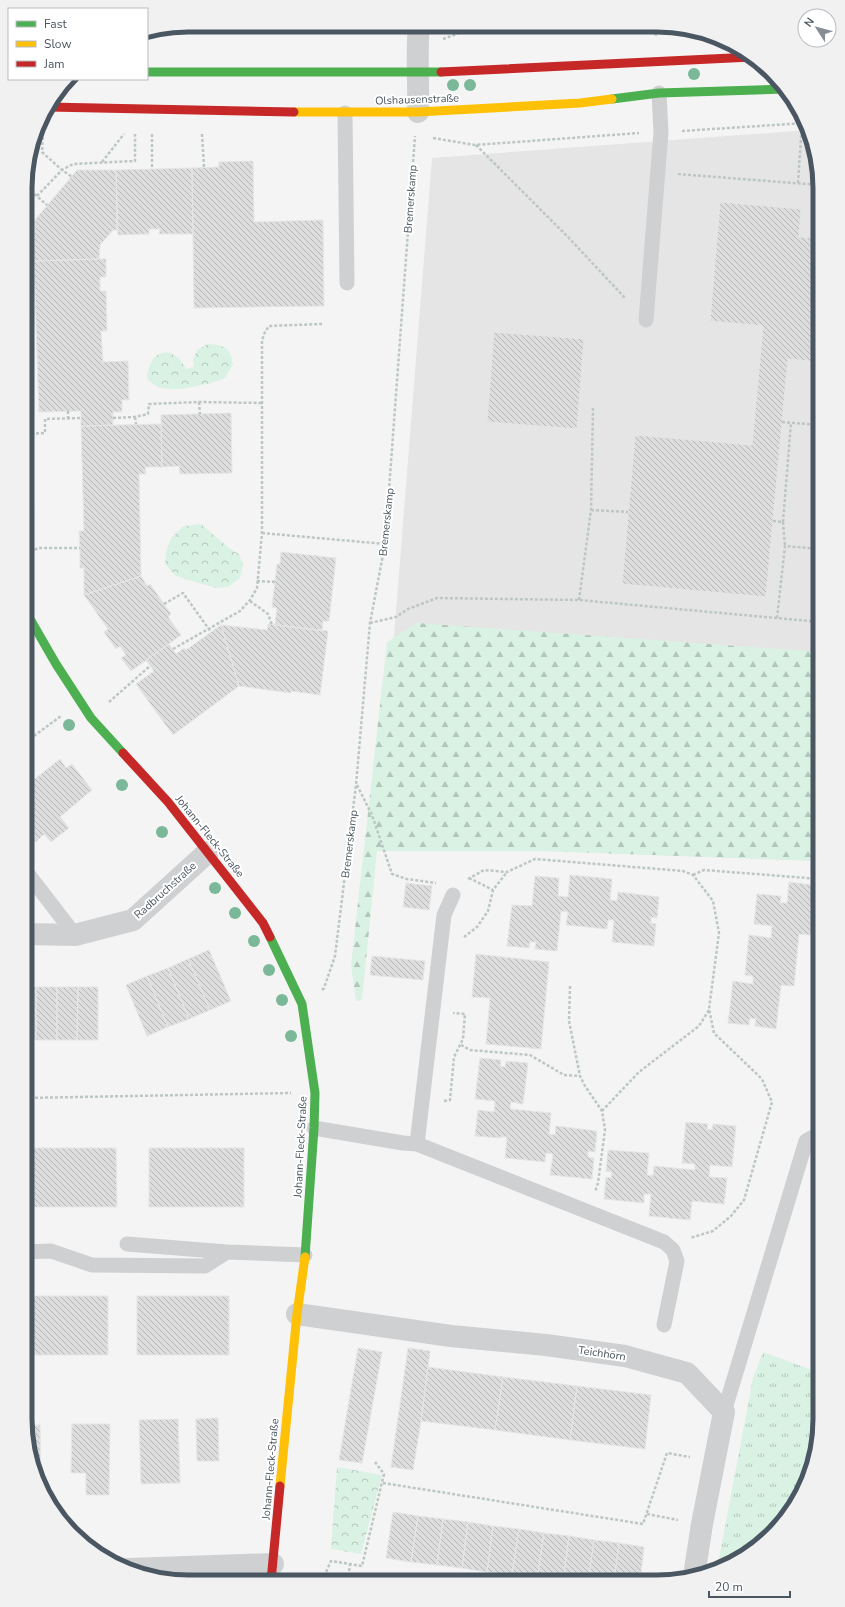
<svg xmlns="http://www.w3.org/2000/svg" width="845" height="1607" font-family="'Nunito Sans',sans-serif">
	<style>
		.education { fill: #e6e5e6 }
		.grass { fill: url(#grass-tufts) }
		.forest { fill: url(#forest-firs) }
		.park { fill: url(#park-crowns) }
		.building { fill: url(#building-back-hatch); stroke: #e5e6e7 }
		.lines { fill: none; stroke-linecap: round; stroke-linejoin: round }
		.path { stroke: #bcc7c4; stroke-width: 2.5; stroke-dasharray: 3 2; stroke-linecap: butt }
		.lane { stroke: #ced0d2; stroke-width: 15 }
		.street { stroke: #ced0d2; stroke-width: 22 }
		.fast { stroke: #4caf50; stroke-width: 9 }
		.slow { stroke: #ffc107; stroke-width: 9 }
		.jam { stroke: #c62828; stroke-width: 9 }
		.tree { fill: #7ab899 }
		.labels { text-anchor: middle; stroke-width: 4; stroke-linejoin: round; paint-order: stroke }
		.street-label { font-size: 11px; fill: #4a5661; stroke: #fff }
		.rim { fill: none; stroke: #4a5661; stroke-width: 5 }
	</style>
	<defs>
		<pattern id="grass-tufts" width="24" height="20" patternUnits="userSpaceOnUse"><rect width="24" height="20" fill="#d9f2e3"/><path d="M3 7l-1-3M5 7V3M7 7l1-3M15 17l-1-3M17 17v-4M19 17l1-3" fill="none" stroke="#b2c7bb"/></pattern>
		<pattern id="forest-firs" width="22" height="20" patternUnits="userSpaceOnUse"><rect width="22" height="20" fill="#d9f2e3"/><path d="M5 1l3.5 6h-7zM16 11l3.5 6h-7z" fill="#b2c7bb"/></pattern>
		<pattern id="park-crowns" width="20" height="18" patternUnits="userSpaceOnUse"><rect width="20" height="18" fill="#d9f2e3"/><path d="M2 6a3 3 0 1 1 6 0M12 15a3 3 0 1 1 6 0" fill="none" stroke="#b2c7bb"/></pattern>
		<pattern id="building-back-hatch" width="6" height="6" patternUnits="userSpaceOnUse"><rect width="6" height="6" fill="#ddddde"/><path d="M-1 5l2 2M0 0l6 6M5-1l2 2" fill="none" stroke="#b5b6b7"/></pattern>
	</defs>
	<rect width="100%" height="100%" fill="#f4f4f4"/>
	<path class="education" d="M809,130l2,6 9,52v673l-276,-10h-167l55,-693z"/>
	<path class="grass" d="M763,1352l57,21v57l-12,51 -22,37 -38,36 -31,15 36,-191z"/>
	<path class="forest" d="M417,623l403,29v209l-276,-10h-167l-15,149 -6,1 -5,-36 36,-323z"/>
	<path class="park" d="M208,344c16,1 22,3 25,20l-8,14c-15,6 -46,14 -63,10 -6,-1 -11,-5 -15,-10 2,-29 26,-35 39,-9l8,-2 -1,-7 4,-10z
		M201,524l29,25 9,5 4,11 -3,13 -12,9 -12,1 -40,-12 -11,-12 1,-12 5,-14 13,-12z
		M337,1467l45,8 -21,79 -30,-5z"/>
	<path class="building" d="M253,161l1,61 69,-2 1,86 -130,2 -2,-140 27,-1v-5z
		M192,168l1,66h-34l1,-5h-11v5l-31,1 -2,-65z
		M77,170h39l1,60h-4l-13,15 -1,14 -65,2 1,-41z
		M720,202l81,7 -2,28 21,1v124l-32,-3 -22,238 -144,-13 13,-149 117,10 11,-119 -53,-5z
		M99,259h7v18h-6v14h6l1,40h-6l2,31 25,-1 1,39h-7v12h-9v13l-32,1v-15l-42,1 -5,-151z
		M494,332l90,7 -7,90 -90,-7z
		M231,413l1,60 -52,1 -1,-8 -17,1 -1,-52z
		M161,424l1,43h-17l1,7h-7l2,102 -57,19v-27h-4v-20l-1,-17h5l-3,-105z
		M281,552l55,6 -7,63h-6l-1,10 -47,-6 2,-17 -5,-1 5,-43h3z
		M141,576l6,10 3,-2 21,30 -3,3 13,18 -50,36 -10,-13 5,-3 -6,-9 -4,3 -12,-17 4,-3 -24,-34z
		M268,624l60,7 -8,64 -29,-4v2l-52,-7 -18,-61 46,5z
		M221,625l18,61 -66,49 -37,-51 18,-13 -8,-11 23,-16 7,10 8,-6 2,2z
		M60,759l6,9 6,-4 20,26 -32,27 9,11 -18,14 -7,-8 -8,8 -10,-48v-8z
		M26,794l10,48h-10z
		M570,875l42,4 -2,21 7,1 1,-9 41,5 -2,21 -6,-1v6l5,1 -2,22 -42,-4 2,-22h-6l-1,9 -41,-4 2,-13 -7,-1 -4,40 -22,-2 1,-7h-6l-1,6 -22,-2 5,-41 20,1 3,-30 24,2 -1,18 10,1z
		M789,882l31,4v50l-21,-2 -5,52 -13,-1 -5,44 -21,-3 1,-7 -6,-1 -1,7 -21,-2 5,-42 20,3v-8l-8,-1 4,-40 22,3 1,-12 -18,-2 3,-30 24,2 -1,7h7z
		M406,883l26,3 -3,24 -26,-3z
		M209,950l22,51 -21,9 -22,-51z
		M476,954l73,8 -8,87 -55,-5 4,-46 -18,-1z
		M372,956l53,5 -2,19 -53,-5z
		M188,959l22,51 -21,9 -21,-51z
		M168,968l21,51 -21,8 -21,-51z
		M147,976l21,51 -21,9 -21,-51z
		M25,987h11v53h-11z
		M36,987h21v53h-21z
		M57,987h21l-1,53h-20z
		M78,987h20v53h-21z
		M480,1058l21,2 -1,6 5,1 1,-6 22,2 -5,41 -12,-2 -1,7 41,4 -2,21 6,1 1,-9 41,5 -2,21 -7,-1v6l6,1 -2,21 -42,-4 3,-21 -7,-1 -1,9 -40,-4 2,-21h-7v1l-25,-2 3,-26 16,2 1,-11 -20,-2z
		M686,1122l22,2 -1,5 5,1 1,-6 23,2 -4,41 -22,-2 -1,12 18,1 -3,26 -32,-3 -2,19 -41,-4 2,-22h-7v9l-40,-4 2,-22 5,1 1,-6 -6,-1 2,-21 41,3 -2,22 6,1 1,-10 41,4v-6l-13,-1z
		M25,1148h91l1,59h-92z
		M149,1148h95v59h-95z
		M25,1296h83v59h-83z
		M137,1296h92v59h-92z
		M358,1348l24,4 -20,111 -23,-3z
		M408,1348l22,3 -9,70 -8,49 -22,-3z
		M428,1367l75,10 -8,53 -74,-9z
		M503,1377l74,9 -7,54 -75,-10z
		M577,1386l74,9 -6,54 -75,-9z
		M218,1418l1,43h-22l-1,-42z
		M178,1419l2,64 -39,1 -2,-64z
		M72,1424h38l-1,71h-23v-22h-15z
		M40,1425l1,62 -7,-16 -8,-45z
		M51,1505h9l1,14 -8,-9z
		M393,1512l25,4 -7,46 -25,-4z
		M418,1516l25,3 -6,46 -26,-3z
		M443,1519l25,3 -6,46 -25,-3z
		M468,1522l25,4 -6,46 -25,-4z
		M493,1526l26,3 -7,46 -25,-3z
		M519,1529l25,4 -7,46 -25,-4z
		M544,1533l25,3 -6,46 -26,-3z
		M569,1536l25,4 -6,42h-25z
		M594,1540l25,3 -5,39h-26z
		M619,1543l25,4 -4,35h-26z"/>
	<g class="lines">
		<path class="path" d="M655,28l1,9
			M443,39l33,-12
			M682,131l123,-8
			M43,132l-1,20 20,18 10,7
			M152,134v35
			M202,134l2,33
			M433,138l42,7 164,-12
			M476,145l92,92 58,62
			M102,162l22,-28
			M678,174l141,11
			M798,183l4,-60
			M26,190h4l17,15
			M37,196l25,-26 11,-6 62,-3v-27
			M26,300h9
			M199,402l1,12
			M68,411v8
			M135,417l1,7
			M113,418l22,-1 13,-3 1,-10 50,-2 63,1
			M782,422l38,3
			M26,434l19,-1v-14l36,-1
			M591,510l37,2
			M773,521l10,1 2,24
			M783,522l8,-99
			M262,533l123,11
			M26,555l12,-7h42
			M257,581l18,1
			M579,600l12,-90 2,-102
			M250,601l18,13 4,11
			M164,604l19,-11 28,39
			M777,618l8,-72 35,3
			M370,623l26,-6 12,-8 29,-11 142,2 241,22
			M173,649l67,-38 10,-11 7,-12 5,-55v-193l3,-8 4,-6 53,-2
			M109,702l41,-36
			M26,742l35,-26
			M26,776l5,6
			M357,785l15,30 20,59 15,5 29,4
			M693,875l11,-5 116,9
			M469,878l24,12
			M468,879l16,-9 23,2 28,-13 148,12 10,4 20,26 6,32 -10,76 5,24 48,46 10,23 -28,98 -13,16 -18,15 -23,7
			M464,937l13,-10 11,-16 5,-21 14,-18
			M570,986l-1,35 11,55 5,10 17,25 3,19 -7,53 -3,9
			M322,990l2,-2 11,-32 21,-171 14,-162 15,-79 30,-408
			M461,1045l9,5 60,5 34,20 16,1
			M25,1098l266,-5
			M444,1101l6,-1 4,-43 9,-18 2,-25 -12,-1
			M602,1111l37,-39 60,-46 10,-16
			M383,1483l260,41 24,-71 23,4
			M647,1514l31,6
			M322,1581l9,-20 31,5 22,-92 -9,-12
			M348,1581l2,-17"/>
		<path class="lane" d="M345,113l2,170
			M646,320l15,-188 -2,-39
			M28,874l47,61
			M314,1128l89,15 14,1 247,98 9,8 4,11 -13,64
			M417,1144l27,-229 9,-20
			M127,1244l100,8
			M25,1252l26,-1 41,14 113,1 22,-14 78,3
			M724,1412l82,-271 14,-8"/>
		<path class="street" d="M418,112c1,-29 -2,-57 1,-86
			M26,934l49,1 58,-15 75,-68
			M297,1314l154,22 95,9 79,11 62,17 37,39 -22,112 -8,52
			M129,1569l144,-5"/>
		<path class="fast" d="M147,72h294
			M612,99l47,-6 126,-4
			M26,612l30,52 35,54 32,35
			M270,937l32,67 13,89 -1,35 -9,129"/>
		<path class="slow" d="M294,112h124l162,-9 32,-4
			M280,1486l17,-172 8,-57"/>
		<path class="jam" d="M441,72l311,-15
			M48,107l246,5
			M123,753l45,49 95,121 7,14
			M271,1581l9,-95"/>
	</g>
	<g class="tree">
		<circle cx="694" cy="74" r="6"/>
		<circle cx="453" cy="85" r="6"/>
		<circle cx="470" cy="85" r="6"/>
		<circle cx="69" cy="725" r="6"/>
		<circle cx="122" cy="785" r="6"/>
		<circle cx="162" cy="832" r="6"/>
		<circle cx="215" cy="888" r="6"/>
		<circle cx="235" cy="913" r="6"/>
		<circle cx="254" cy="941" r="6"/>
		<circle cx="269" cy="970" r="6"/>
		<circle cx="282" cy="1000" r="6"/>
		<circle cx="291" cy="1036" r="6"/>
	</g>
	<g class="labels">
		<g class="street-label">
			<text transform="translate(417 99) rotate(-2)" y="4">Olshausenstraße</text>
			<text transform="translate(410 199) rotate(-86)" y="4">Bremerskamp</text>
			<text transform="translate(386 522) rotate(-84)" y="4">Bremerskamp</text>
			<text transform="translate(210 836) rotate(51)" y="4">Johann-Fleck-Straße</text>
			<text transform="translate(349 844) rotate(-83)" y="4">Bremerskamp</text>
			<text transform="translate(165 890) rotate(-42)" y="4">Radbruchstraße</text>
			<text transform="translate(300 1147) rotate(-87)" y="4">Johann-Fleck-Straße</text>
			<text transform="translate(602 1353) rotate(8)" y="4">Teichhörn</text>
			<text transform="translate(270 1469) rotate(-85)" y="4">Johann-Fleck-Straße</text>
		</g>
	</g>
	<path d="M0 0H845V1607H0ZM188 32H657A156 156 0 0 1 813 188V1419A156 156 0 0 1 657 1575H188A156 156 0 0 1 32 1419V188A156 156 0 0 1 188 32Z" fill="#f1f1f2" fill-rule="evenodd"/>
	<path class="rim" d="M188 32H657A156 156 0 0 1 813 188V1419A156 156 0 0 1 657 1575H188A156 156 0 0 1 32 1419V188A156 156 0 0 1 188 32Z"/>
	<rect x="8" y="8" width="140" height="72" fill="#ffffff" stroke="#b7bbc0"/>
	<rect x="16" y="21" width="20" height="6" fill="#4caf50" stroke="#b7bbc0"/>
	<text x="44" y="28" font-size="12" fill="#4a5661">Fast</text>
	<rect x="16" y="41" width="20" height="6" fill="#ffc107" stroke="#b7bbc0"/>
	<text x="44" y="48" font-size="12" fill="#4a5661">Slow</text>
	<rect x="16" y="61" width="20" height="6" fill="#c62828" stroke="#b7bbc0"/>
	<text x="44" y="68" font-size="12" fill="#4a5661">Jam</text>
	<g transform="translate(817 28) rotate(306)"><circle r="19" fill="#ffffff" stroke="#b7bbc0"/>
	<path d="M0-3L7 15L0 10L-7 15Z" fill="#868d94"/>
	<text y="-6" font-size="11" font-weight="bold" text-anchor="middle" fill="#4a5661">N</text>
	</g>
	<path d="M709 1591v6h81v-6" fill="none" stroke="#4a5661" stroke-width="2"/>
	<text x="715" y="1591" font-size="12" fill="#4a5661" stroke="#ffffff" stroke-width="3" paint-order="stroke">20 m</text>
</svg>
